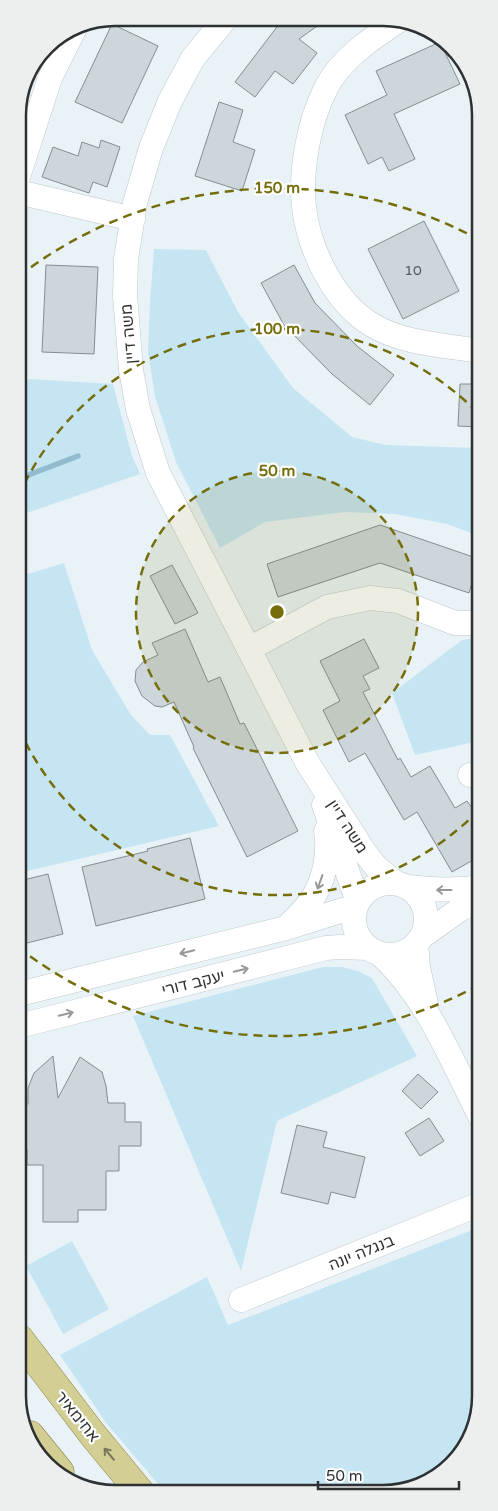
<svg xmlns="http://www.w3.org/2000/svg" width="498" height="1511" font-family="'Varela Round',Heebo,sans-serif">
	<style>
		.green { fill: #c6e5f2 }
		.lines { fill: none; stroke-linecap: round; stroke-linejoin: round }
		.stream { stroke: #92bcce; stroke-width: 5.5 }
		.building { fill: #cdd7db; stroke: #848e92 }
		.minor-casing { stroke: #bec7cc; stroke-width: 25 }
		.major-casing { stroke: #868343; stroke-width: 29 }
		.minor { stroke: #fff; stroke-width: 24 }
		.major { stroke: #d3cf94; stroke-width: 28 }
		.oneway { stroke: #969899 }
		.oneway2 { stroke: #78785f }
		.ring { fill: none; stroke: #746d0a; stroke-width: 2.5; stroke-dasharray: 9 6 }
		.labels { text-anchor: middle; stroke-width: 4.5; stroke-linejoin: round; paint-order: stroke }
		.number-label { font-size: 14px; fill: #555a5d }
		.street-label { font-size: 16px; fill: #2d3133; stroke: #fefefe }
		.rim { fill: none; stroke: #2d3133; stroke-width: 2.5 }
		.centre { fill: #746d0a; stroke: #fefefe; stroke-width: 2.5 }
		.ring-label { font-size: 15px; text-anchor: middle; font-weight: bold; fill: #746d0a; stroke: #fefefe; stroke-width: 4.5; stroke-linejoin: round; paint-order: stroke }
	</style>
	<rect width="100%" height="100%" fill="#e9f3f7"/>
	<path class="green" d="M154,249l52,1 32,62 55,76 59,49 34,8 93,3v88l-32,-12 -52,-10 -50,-2 -80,10 -45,26 -44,-86 -21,-66 -7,-44 2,-50z
		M30,379l83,5 19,72 8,18 -122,42v-131z
		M64,563l28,87 39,65 19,20h20l49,91 -200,47 -1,-296z
		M479,637v104l-64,14 -23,-62 70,-53z
		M323,967h19l16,4 14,7 45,78 -140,65 -36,150 -108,-255z
		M480,1227v175l-24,58 -55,32h-236l-58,-68 -47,-69 147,-78 21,48z
		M72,1241l37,68 -46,25 -37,-68z"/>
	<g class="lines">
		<path class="stream" d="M18,479l60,-23"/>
	</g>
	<path class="building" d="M283,19h44l-28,20 18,14 -24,31 -18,-13 -20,26 -20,-15z
		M112,24l46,22 -36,77 -47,-21z
		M440,42l20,42 -66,30 21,45 -26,12 -7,-14 -14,7 -23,-49 42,-20 -11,-24z
		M219,102l24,8 -10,32 22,8 -13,41 -47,-15z
		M101,140l19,7 -13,40 -14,-5 -4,11 -47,-16 11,-30 25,9 4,-14 17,6z
		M424,221l35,70 -56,28 -35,-70z
		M46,265l52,2 -4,87 -52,-2z
		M294,265l21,38 42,43 37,29 -24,30 -38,-31 -48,-49 -23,-42z
		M460,384h19v43l-21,-1z
		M380,525l99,34 -10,34 -89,-30 -102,34 -11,-33z
		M172,565l26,48 -23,11 -25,-48z
		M185,629l23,53 12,-5 20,47 4,-1 54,108 -51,26 -54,-109 1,-1 -20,-45 -12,5 -7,-1 -13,-10 -7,-15 1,-11 7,-8 15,-7 -6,-12z
		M364,639l15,29 -16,8 7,13 -7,3 35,68 2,-2 11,19 19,-11 25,42 12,-7 5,7 8,-4v52l-28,16 -35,-60 -13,8 -39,-67 -16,9 -26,-52 17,-9 -20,-40z
		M190,838l15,61 -109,27 -14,-59 66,-16 -1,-2z
		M48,874l15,60 -44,11v-64z
		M53,1056l5,42 22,-41 22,15 4,14 2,17h17v19h16v24h-22v25h-13v39h-28v12h-35v-57h-16v-16h-8v-45h9v-16l6,-15z
		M418,1074l20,18 -17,17 -19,-18z
		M429,1118l15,23 -24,15 -15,-23z
		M297,1125l30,7 -4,15 42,10 -10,41 -24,-6 -3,12 -47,-11z"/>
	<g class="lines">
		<defs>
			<path id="minor" d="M226,18l-33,40 -23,43 -19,47 -16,55 -9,56 -1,36 6,75 7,39 20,64 149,289 58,91 12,15 19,15
				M401,19c-26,17 -61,40 -75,69 -17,33 -26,82 -22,119 5,43 30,95 68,118 32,19 72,20 107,26
				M18,177l32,-99 26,-52
				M18,192l115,27
				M249,649l78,-42 43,-9 28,3 57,22h17
				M470,775l10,-2
				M324,805l34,97
				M354 919a36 36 0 1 1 72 0a36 36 0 1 1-72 0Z
				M408,887c25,3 47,4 72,0
				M287,927c8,-8 17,-17 24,-26 13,-20 19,-46 15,-70
				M421,937l41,-29 18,-6
				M416,944l2,23 8,37
				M379,953c48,44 72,106 101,163
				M19,994l267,-66 70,-22
				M19,1026l307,-78 14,-1 28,1
				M241,1300l239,-96"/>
			<path id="major" d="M19,1338l74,97 47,57
				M30,1435l30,37"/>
		</defs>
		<use href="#minor" class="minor-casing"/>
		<use href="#major" class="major-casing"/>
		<use href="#minor" class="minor"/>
		<use href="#major" class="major"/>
	</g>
	<defs><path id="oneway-shaft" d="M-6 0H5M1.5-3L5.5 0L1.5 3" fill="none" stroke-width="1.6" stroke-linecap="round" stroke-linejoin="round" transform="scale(1.25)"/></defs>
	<g class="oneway">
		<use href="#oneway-shaft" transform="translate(320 882) rotate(110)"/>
		<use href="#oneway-shaft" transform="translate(444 890) rotate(-180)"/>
		<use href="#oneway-shaft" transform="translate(187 952) rotate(166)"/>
		<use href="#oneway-shaft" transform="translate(241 970) rotate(-14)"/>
		<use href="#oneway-shaft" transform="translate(66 1014) rotate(-14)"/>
	</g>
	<use class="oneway2" href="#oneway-shaft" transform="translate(109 1454) rotate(-130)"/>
	<circle cx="277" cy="612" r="141" fill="#746d0a" fill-opacity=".12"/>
	<g class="ring">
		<circle cx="277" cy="612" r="141"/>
		<path d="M479 810A283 283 0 0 1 19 729M18 497A283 283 0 0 1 479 414"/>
		<path d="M479 985A424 424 0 0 1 19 948M19 276A424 424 0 0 1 476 238"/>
	</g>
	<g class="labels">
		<g class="number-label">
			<text x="413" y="275">10</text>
		</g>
		<g class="street-label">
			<text transform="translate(128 334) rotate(-95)" y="6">משה דיין</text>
			<text transform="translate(348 826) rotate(57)" y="6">משה דיין</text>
			<text transform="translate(193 982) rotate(-14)" y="6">יעקב דורי</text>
			<text transform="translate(361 1252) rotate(-22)" y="6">בנגלה יונה</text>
			<text transform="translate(78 1416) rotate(51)" y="6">אחימאיר</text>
		</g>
	</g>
	<path d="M0 0H498V1511H0ZM115 26H383A89 89 0 0 1 472 115V1396A89 89 0 0 1 383 1485H115A89 89 0 0 1 26 1396V115A89 89 0 0 1 115 26Z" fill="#edeeee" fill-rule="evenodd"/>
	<path class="rim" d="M115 26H383A89 89 0 0 1 472 115V1396A89 89 0 0 1 383 1485H115A89 89 0 0 1 26 1396V115A89 89 0 0 1 115 26Z"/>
	<circle cx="277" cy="612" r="8" class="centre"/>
	<g class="ring-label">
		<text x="277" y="193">150 m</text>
		<text x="277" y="334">100 m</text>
		<text x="277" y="476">50 m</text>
	</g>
	<path d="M318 1481v8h141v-8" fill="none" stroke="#2d3133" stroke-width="2.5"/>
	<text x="326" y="1481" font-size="15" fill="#2d3133" stroke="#fefefe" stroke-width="4" paint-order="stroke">50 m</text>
</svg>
